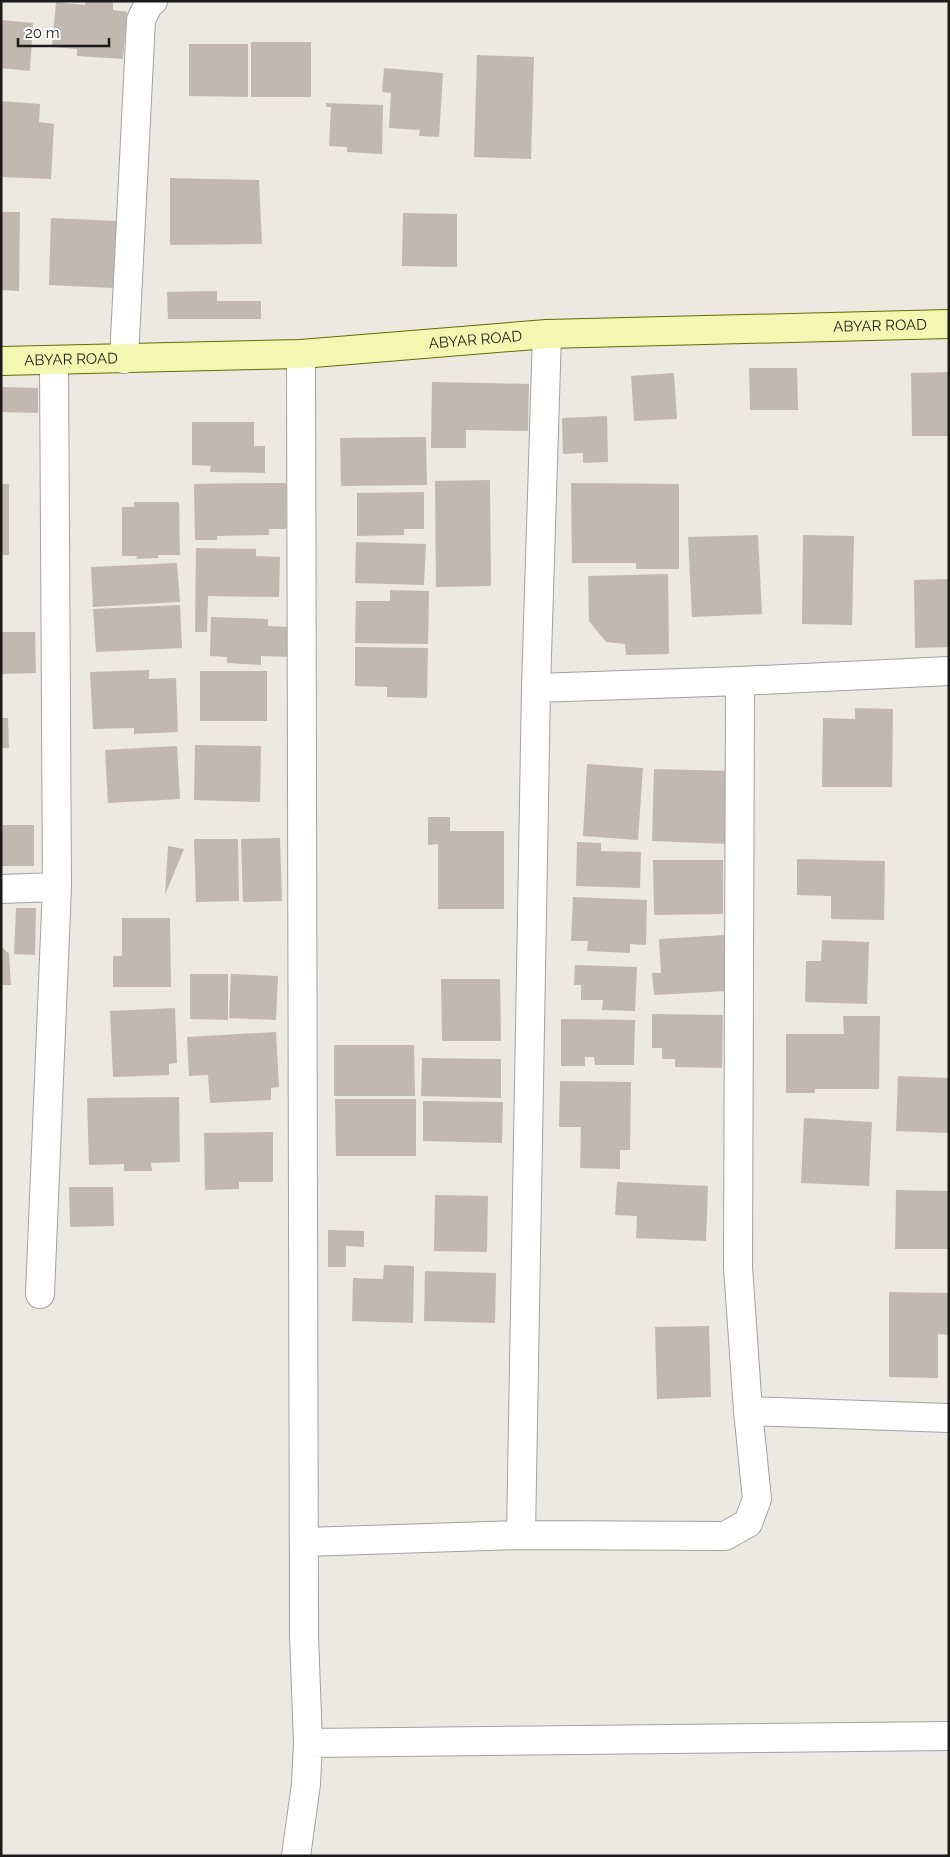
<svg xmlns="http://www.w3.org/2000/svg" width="950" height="1857" font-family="Raleway,sans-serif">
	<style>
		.building { fill: #c1b8b0 }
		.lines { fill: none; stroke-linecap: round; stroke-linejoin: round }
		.street-casing { stroke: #a2a2a2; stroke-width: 30 }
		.secondary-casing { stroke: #5f6e05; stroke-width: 30 }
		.street { stroke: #fff; stroke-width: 28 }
		.secondary { stroke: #f2f8b2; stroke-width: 28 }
		.labels { text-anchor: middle; stroke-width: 4.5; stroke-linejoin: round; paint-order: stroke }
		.street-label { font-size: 15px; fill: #1b1b1b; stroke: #fff }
	</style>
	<rect width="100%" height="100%" fill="#ece9e0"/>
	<path class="building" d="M85,1h28v9l14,2 -4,47 -46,-3v-7l-25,-2 4,-45 29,3z
		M1,20l32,3 -3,48 -29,-3z
		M251,42h60v55h-60z
		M189,44h59v53l-59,-1z
		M477,55l57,2 -3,102 -57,-2z
		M384,68l59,5 -4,64 -20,-1 1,-6 -31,-2 2,-35 -9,-1z
		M1,101l39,3 -1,18 15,2 -3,55 -50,-2z
		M326,103l57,2 -1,49 -35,-2v-5l-18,-1 2,-39h-5z
		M170,178l89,2 3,64 -92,1z
		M1,212h19l-1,79 -18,-1z
		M403,213l54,1v53l-55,-1z
		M51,218l66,3 -3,67 -65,-3z
		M217,291v10h44v18h-93l-1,-27z
		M749,368h48l1,42h-48z
		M949,372v64h-37l-1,-63z
		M674,373l3,46 -43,2 -3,-45z
		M432,382l97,2 -1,47 -62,-1v18h-35z
		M1,387l37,1v25l-37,-1z
		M607,416l1,46 -25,1v-10l-20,1 -1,-36z
		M192,422h62v24h11v27l-55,-1 1,-6 -19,-1z
		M426,437l1,48 -86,1 -1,-48z
		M490,480l1,106 -55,1 -1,-106z
		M264,483h22v46h-17v6l-52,1v4h-22l-1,-56z
		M571,483l108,1v85h-43v-6h-64z
		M1,484h8v71h-8z
		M424,492v37h-20v6l-47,1v-43z
		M134,502h45l1,53h-22v3l-22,1 1,-3h-15v-49h12z
		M758,535l4,79 -70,3 -4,-80z
		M803,535l51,1 -2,89 -50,-1z
		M356,542l70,2 -2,41 -69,-2z
		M196,548l60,1v7l24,1 -1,40 -71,-1 -1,36h-12z
		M177,563l3,39 -87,5 -2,-40z
		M668,574l1,80 -43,1 -1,-11 -19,-2 -17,-21 -1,-45z
		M949,579v68l-34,1 -1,-68z
		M390,590l39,1 -1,53 -73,-1 1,-42h34z
		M180,605l2,43 -86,4 -3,-43z
		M211,617l57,2v7l22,1 -1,30 -28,-1v9l-34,-2v-6l-17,-1z
		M1,632h34l1,41 -35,1z
		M355,647l73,1 -1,50 -40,-1v-10l-32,-1z
		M149,670v9l27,-1 2,54 -44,2v-6l-41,1 -3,-57z
		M200,671h67v50h-67z
		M855,708l38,1 -1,78h-70l1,-69 32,1z
		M1,718h7l1,30h-8z
		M195,745l66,1 -1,56 -66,-2z
		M177,746l3,53 -72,4 -3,-53z
		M587,764l56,4 -5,72 -55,-4z
		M654,769l77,2 -2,73 -77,-3z
		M428,817h22v14h54v78h-66v-65l-10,1z
		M1,825h33v41h-33z
		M280,838l2,63 -39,1 -2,-63z
		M194,839h44l1,62 -43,1z
		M577,842l24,1v8l40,1 -1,36 -64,-2z
		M168,846l16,3 -19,46z
		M797,859l88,2 -1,59 -53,-1v-23l-34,-1z
		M653,860h70v54l-69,1z
		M573,897l74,3 -1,45 -16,-1v9l-43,-2 1,-10h-17z
		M16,908h20l-1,47 -21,-1z
		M122,918h48l1,69h-58v-31h9z
		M725,935l3,56 -74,4 -2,-22h9l-2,-34z
		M822,940l47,2 -2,62 -62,-2 1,-41h15z
		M1,946l8,8 2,31h-10z
		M575,965l62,2 -2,44 -33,-1 1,-10h-22v-15h-7z
		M190,974h38v46l-38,-1z
		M231,974l47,2 -2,44 -47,-2z
		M441,979h59l1,62h-59z
		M175,1008l2,55 -8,1v11l-56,2 -3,-66z
		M652,1014l71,1 -1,53 -47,-1v-8h-13v-11h-10z
		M843,1016h37l-1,73h-64v4h-29v-59h58z
		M561,1019l74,1 -1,45h-39l-1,-8h-9v9h-24z
		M276,1032l3,55 -8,1v12l-61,3 -2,-28 -19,1 -2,-39z
		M334,1045h80l1,51h-81z
		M422,1058l79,1v39l-80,-2z
		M898,1076l51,2v55l-53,-2z
		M560,1081l71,1 -1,68h-10v19l-40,-1 1,-41h-22z
		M179,1097l1,65 -29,1 1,8h-28v-7l-35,1 -2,-67z
		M335,1099h81v57h-80z
		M423,1101l80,1 -1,41 -79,-2z
		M804,1118l68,4 -3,64 -68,-3z
		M273,1132v50h-34v7l-34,1 -1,-57z
		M617,1182l91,4 -2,55 -70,-3 1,-22 -22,-1z
		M69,1187h44l1,39 -44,1z
		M896,1190l53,1v58h-54z
		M435,1195l53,1 -1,56 -53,-1z
		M328,1230l36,1v16l-18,-1v21h-18z
		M384,1265l30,1 -1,57 -61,-2 1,-43 30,1z
		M425,1271l71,2 -1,50 -71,-2z
		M889,1292l60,1v42l-11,-1v44l-49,-1z
		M709,1326l2,71 -54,2 -2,-72z"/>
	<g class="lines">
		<defs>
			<path id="street" d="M124,359l17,-339 8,-17 4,-2
				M536,688l204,-7 209,-10
				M1,889l56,-2
				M40,1294l17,-407 -3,-527
				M748,1411l201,7
				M521,1535l15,-847 11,-354
				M305,1542l216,-7 204,1 23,-13 9,-24 -9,-88 -10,-144 2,-586
				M308,1743l641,-7
				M296,1856l10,-72 2,-41 -4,-108 -3,-1281"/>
			<g id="secondary">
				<path id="s1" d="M1,361l300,-7 246,-20 402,-10"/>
			</g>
		</defs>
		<use href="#street" class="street-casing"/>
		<use href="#secondary" class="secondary-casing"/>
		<use href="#street" class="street"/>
		<use href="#secondary" class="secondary"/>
	</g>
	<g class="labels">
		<g class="street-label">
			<text dy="5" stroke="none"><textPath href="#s1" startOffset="880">ABYAR ROAD</textPath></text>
			<text dy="5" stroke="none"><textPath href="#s1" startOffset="475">ABYAR ROAD</textPath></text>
			<text dy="5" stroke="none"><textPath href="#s1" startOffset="70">ABYAR ROAD</textPath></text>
		</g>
	</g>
	<rect width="950" height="1857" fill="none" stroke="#1b1b1b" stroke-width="5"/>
	<path d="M18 38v8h91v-8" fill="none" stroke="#1b1b1b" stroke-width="2.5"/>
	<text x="25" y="38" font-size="15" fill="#1b1b1b" stroke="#ffffff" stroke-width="4" paint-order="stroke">20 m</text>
</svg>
